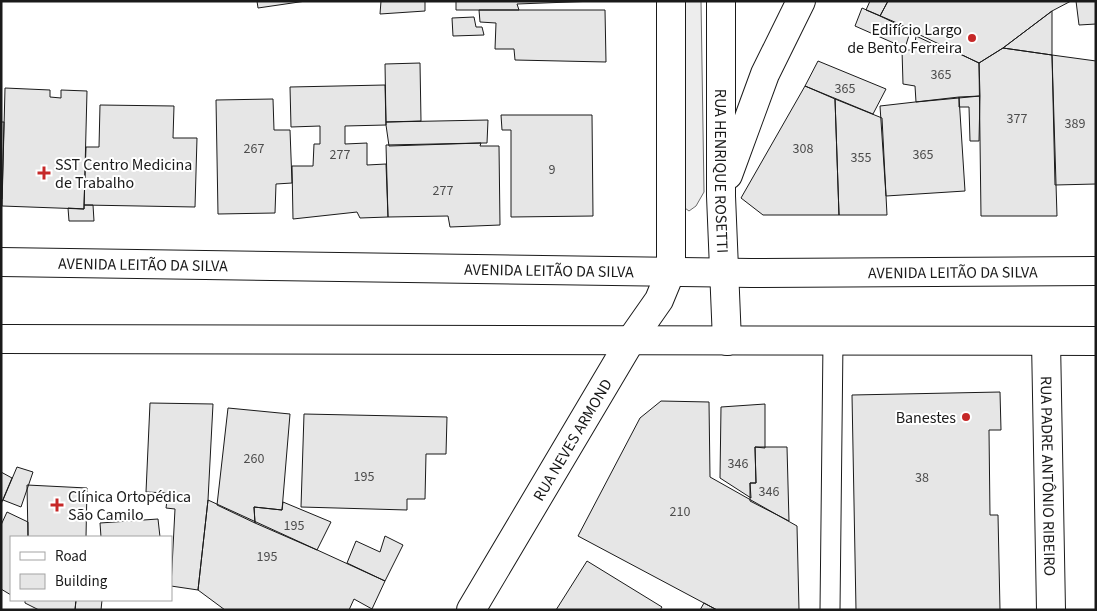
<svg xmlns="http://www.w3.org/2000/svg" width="1097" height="611" font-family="'Source Sans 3',sans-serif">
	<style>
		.built { fill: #ededed; stroke: #6a6a6a }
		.building { fill: #e6e6e6; stroke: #1a1a1a }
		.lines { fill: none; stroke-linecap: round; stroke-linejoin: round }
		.service-casing { stroke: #1a1a1a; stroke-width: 21 }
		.minor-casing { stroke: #1a1a1a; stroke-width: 30 }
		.tertiary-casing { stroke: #1a1a1a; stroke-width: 30 }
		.service { stroke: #fff; stroke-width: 19 }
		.minor { stroke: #fff; stroke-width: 28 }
		.tertiary { stroke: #fff; stroke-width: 28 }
		.poi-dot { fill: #c62828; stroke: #fff; stroke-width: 2 }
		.labels { text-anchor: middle; stroke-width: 4; stroke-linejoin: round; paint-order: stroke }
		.number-label { font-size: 14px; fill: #4d4d4d }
		.poi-label { font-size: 16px; fill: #1a1a1a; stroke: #fff; text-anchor: end }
		.street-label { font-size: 16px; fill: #1a1a1a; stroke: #fff }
	</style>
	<rect width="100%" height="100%" fill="#fff"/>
	<path class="built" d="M678,1h23l3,191 -8,14 -7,5 -11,-8z"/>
	<path class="building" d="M257,1h49l-48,7z
		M381,1h44v10l-45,3z
		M456,1h140l-79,3 2,6h-63z
		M870,1h18l-8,15 -14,-6z
		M888,1h183l-19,10 -49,37 -24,15 -99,-47z
		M1076,1h20v23l-17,1z
		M862,8l49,21 -6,19 -50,-22z
		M479,10h126l1,52 -91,-2 -1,-11h-19l1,-26 -16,-1z
		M1052,11v44l-49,-7z
		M474,17l2,10h6l2,8 -31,1 -1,-18z
		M916,36l15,7 2,9 25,1 21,10 1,33 -64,6 -1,-16 -12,-2 -1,-34h12z
		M1003,48l49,7 5,161h-76l-2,-153z
		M1052,55l44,6v123l-41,1z
		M818,61l68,28 -13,25 -68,-28z
		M420,63l1,58 -35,1 -1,-58z
		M385,85l1,40 -41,1v18l22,-1v22l19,-1 2,53 -28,1 -3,-6 -64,7 -1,-53h21l1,-22h6v-18l-29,1 -1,-40z
		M805,86l30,13 4,116h-76l-22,-17z
		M5,88l45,2v7l11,1v-8l26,1 -3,118 -82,-3z
		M980,96l-1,45h-9l-1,-34h-10v-10z
		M959,97l6,94 -79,5 -6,-90z
		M273,99l1,31h16l2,53 -16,1 -1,29 -57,1 -2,-114z
		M835,99l47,19 5,97h-48z
		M100,105l74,1 -1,32h24l-2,69 -111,-2 2,-58h13z
		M501,115h91l1,101 -82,1v-87h-9z
		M488,120l-1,23h-6l-92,3 -3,-21v-3z
		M1,122h3l-2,77h-1z
		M481,143l-1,3h19l1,79 -50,2 -2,-11 -60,1 -2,-72z
		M84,205h9l1,16h-25l-1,-13 16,1z
		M1000,392l1,38h-12l1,85h8l2,95h-144l-4,-215z
		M661,401l48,1 1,75 87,49 2,84h-82l-139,-74 62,-118z
		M150,403l63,1 -5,96 -10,90 -27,-4 4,-77 -9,-1 2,-15 -22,-1z
		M765,404v44l-10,-1 1,36h-6l1,15 -31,-20 1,-71z
		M228,408l62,6 -8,96 -28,-3 1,16 -38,-18z
		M304,414l143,3 -1,37h-20l-1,45h-18v11l-106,-3z
		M755,447h32l2,74 -39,-20v-18h6z
		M17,467l16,5 -12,35 -18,-7z
		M1,472l11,6 -11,26z
		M27,485l60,3 -1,49h-58z
		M208,500l177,81 -13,28 -18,-10 -5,11h-124l-27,-20z
		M283,502l48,20 -14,28 -62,-27 -1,-16 28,3z
		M7,512l21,10v15h-17v58l-10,-6v-64z
		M158,519l2,18h-59l-1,-14z
		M385,536l18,9 -18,36 -38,-18 9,-22 24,11z
		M587,561l75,46 -2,3h-104z
		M25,600h51l-1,10h-36l-14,-7z
		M76,600h26l-1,10h-26z
		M704,603l13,7h-17z"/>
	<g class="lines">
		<defs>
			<path id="service" d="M830,610l3,-269"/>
			<g id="minor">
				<path id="s1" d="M721,1v195l6,145"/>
				<path d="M728,175l37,-101 36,-73"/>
				<path id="s2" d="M1046,341l5,269"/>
				<path id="s3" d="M471,610l160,-270 28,-40 12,-29v-270"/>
			</g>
			<g id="tertiary">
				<path id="s4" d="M1,262l750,11 345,-2"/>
				<path d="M1,339l1095,2"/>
			</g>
		</defs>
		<use href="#service" class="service-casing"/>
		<use href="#minor" class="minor-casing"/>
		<use href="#tertiary" class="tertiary-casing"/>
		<use href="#service" class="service"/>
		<use href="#minor" class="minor"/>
		<use href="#tertiary" class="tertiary"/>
	</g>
	<g class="poi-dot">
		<circle cx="972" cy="38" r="5"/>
		<path d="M41.5 165.5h5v5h5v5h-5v5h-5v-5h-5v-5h5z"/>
		<circle cx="966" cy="417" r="5"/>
		<path d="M54.5 497.5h5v5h5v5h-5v5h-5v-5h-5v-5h5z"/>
	</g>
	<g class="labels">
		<g class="number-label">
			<text x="941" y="79">365</text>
			<text x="845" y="93">365</text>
			<text x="1017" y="123">377</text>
			<text x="1075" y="128">389</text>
			<text x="254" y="153">267</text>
			<text x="803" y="153">308</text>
			<text x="340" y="159">277</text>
			<text x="923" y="159">365</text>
			<text x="861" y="162">355</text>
			<text x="552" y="174">9</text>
			<text x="443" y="195">277</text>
			<text x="254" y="463">260</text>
			<text x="738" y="468">346</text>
			<text x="364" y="481">195</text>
			<text x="922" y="482">38</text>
			<text x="769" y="496">346</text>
			<text x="680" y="516">210</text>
			<text x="294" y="530">195</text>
			<text x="267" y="561">195</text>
		</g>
		<g class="poi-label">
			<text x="962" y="35">Edifício Largo<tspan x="962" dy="18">de Bento Ferreira</tspan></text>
			<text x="55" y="170" text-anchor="start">SST Centro Medicina<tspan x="55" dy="18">de Trabalho</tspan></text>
			<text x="956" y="423">Banestes</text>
			<text x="68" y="502" text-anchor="start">Clínica Ortopédica<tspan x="68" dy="18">São Camilo</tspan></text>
		</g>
		<g class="street-label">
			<text dy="6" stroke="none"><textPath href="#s1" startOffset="170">RUA HENRIQUE ROSETTI</textPath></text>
			<text dy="6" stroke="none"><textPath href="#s4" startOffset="142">AVENIDA LEITÃO DA SILVA</textPath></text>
			<text dy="6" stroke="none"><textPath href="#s4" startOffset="548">AVENIDA LEITÃO DA SILVA</textPath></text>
			<text dy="6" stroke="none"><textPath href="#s4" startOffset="952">AVENIDA LEITÃO DA SILVA</textPath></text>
			<text dy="6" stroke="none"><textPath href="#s3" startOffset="198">RUA NEVES ARMOND</textPath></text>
			<text dy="6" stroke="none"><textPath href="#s2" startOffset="135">RUA PADRE ANTÔNIO RIBEIRO</textPath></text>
		</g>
	</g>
	<rect width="1097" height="611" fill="none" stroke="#1a1a1a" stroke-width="5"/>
	<rect x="10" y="536" width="162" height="65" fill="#ffffff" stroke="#a3a3a3"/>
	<rect x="20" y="552" width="25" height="8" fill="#ffffff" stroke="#a3a3a3"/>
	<text x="55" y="561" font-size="15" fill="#1a1a1a">Road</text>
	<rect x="20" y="574" width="25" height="15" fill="#e6e6e6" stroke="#a3a3a3"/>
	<text x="55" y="586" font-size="15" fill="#1a1a1a">Building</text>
</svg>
